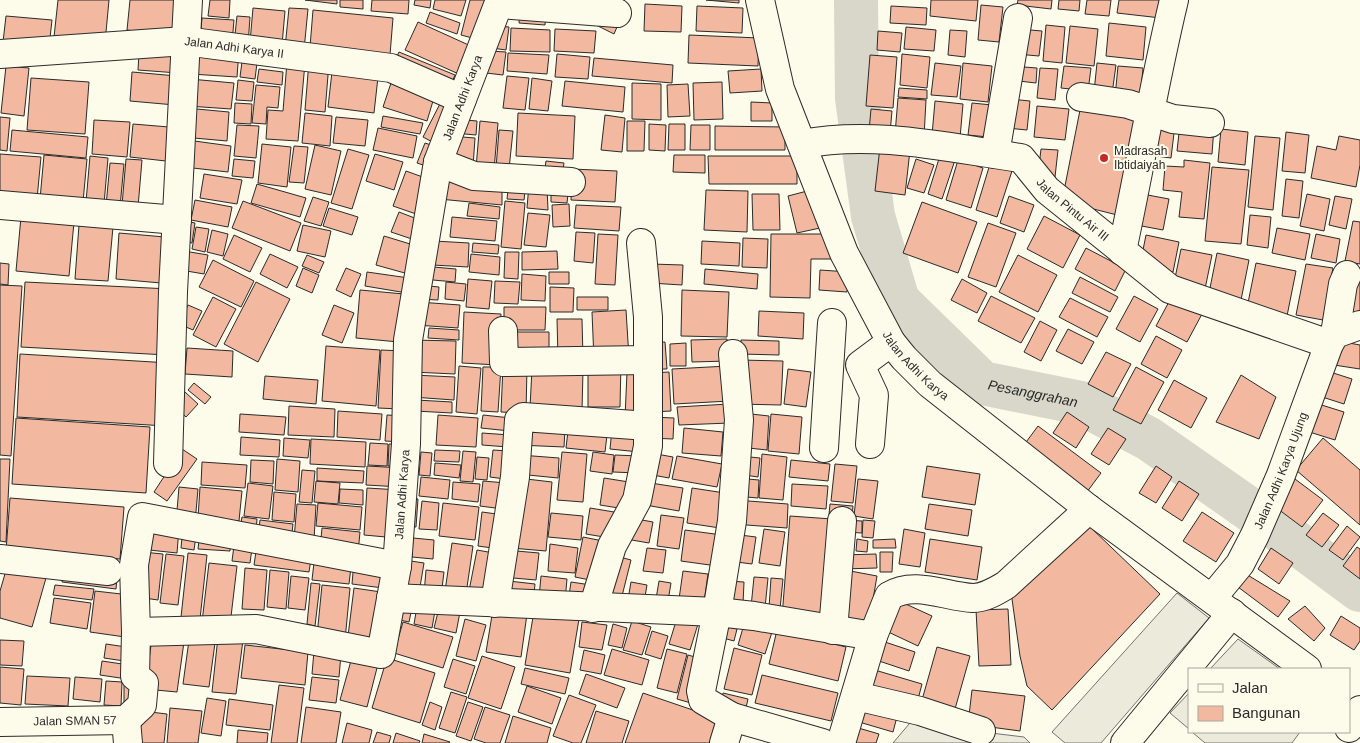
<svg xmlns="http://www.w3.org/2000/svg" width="1360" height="743" font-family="Helvetica,sans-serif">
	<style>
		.green { fill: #ecebdb; stroke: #74746e }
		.parking { fill: #eceadb; stroke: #74746e }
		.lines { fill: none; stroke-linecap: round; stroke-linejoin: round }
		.river { stroke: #d8d7c9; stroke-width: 44 }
		.building { fill: #f2b8a0; stroke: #2b2b2b }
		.minor-casing { stroke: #2b2b2b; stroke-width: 30 }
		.minor { stroke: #fdfbea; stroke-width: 28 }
		.poi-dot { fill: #c62828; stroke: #fdfbea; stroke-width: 2 }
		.labels { text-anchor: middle; stroke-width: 4; stroke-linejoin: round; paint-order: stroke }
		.street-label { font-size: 12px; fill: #2b2b2b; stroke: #fdfbea }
		.poi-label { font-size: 12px; fill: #2b2b2b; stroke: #fdfbea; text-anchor: start }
		.water-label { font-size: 14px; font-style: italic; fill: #2b2b2b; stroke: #fdfbea }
	</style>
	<rect width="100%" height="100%" fill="#fdfbea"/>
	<path class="green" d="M920,711l46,19 58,7 6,6h-137z"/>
	<path class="parking" d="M1177,593l32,25 -108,125h-36l-13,-11z
		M1238,639l42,30h-70z
		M1189,693v36l-19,-16z
		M1192,732h108l-8,11h-87z"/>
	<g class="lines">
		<path class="river" id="s1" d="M856,0l1,98 16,118 25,85 84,82 99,20 68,36 130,91 81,60"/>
	</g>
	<path class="building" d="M58,0h51l-4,43 -51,-6z
		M130,0h50l-4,36 -49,-6z
		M210,0h20l-1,18 -21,-2z
		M305,0h32v4z
		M340,0h23v9l-23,-2z
		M372,0h37l-1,14 -37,-3z
		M415,0h16l-1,8 -16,-3z
		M435,0h31l-5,16 -28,-7z
		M470,0h24l-10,41 -23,-6z
		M706,0h33v3z
		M931,0h47l-2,21 -46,-5z
		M1018,0h34l-1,9 -34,-4z
		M1059,0h21l-1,11 -21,-2z
		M1087,0h24l-2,16 -24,-2z
		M1119,0h44l-2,18 -44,-5z
		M645,4l37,2 -1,26 -37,-1z
		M981,5l22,2 -4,35 -21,-2z
		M697,6l46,2 -1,25 -46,-2z
		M891,6l36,2 -1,17 -36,-2z
		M253,8l32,3 -3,34 -32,-3z
		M289,8l19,1 -4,41 -19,-2z
		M313,10l80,8 -3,37 -80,-8z
		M520,10l26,2 -1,13 -26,-2z
		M430,12l30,11 -3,11 -31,-11z
		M6,16l46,4 -3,27 -46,-5z
		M237,16l13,1 -2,28 -14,-1z
		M202,18l32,2 -2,23 -32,-3z
		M599,18l18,9 -3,7 -18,-9z
		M418,22l55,25 -12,28 -56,-25z
		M1109,23l37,4 -3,33 -37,-4z
		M1046,25l19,2 -3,36 -19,-2z
		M494,26l15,1 -3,23 -14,-2z
		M1070,26l28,3 -4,37 -28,-3z
		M906,27l30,3 -2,21 -30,-2z
		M511,28l39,2v22l-40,-1z
		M555,29l41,2 -2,22 -40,-2z
		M1019,29l23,2 -3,25 -23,-2z
		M950,30l17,1 -2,26 -17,-2z
		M878,31l24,2 -2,19 -23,-2z
		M689,35l70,3 -1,28 -70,-3z
		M193,47l46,3 -2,27 -46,-3z
		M489,51l17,1 -3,23 -17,-2z
		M399,52l56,23 -6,14 -56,-24z
		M139,53l41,3 -2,17 -40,-3z
		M508,53l41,2 -2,19 -40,-3z
		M243,54l15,1 -3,24 -15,-2z
		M557,54l33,3 -2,22 -33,-2z
		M902,54l28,3 -3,31 -27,-3z
		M870,55l27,2 -4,51 -27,-2z
		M594,58l79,7 -1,18 -80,-7z
		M309,61l20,2 -4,49 -20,-2z
		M287,62l18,1 -7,78 -32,-2 2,-29 15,1z
		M333,63l46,5 -5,45 -46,-6z
		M935,63l26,3 -4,31 -26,-2z
		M963,63l29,3 -4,36 -28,-3z
		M1097,63l19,2 -4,29 -18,-2z
		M6,66l23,2 -5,48 -23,-3z
		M1011,66l26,2 -1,15 -26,-3z
		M1064,66l27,2 -3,23 -27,-3z
		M1118,66l25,2 -3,32 -25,-3z
		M1040,68l18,1 -3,31 -18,-2z
		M259,69l24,3 -1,13 -25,-3z
		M761,69l1,22 -32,2 -2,-22z
		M132,72l45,4 -2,29 -45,-4z
		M507,76l22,2 -4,32 -22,-2z
		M393,77l43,14 -9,30 -44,-14z
		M31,78l58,4 -4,52 -58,-4z
		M532,78l20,3 -4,30 -19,-2z
		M190,79l44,4 -3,26 -43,-3z
		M238,80l16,2 -2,19 -16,-1z
		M565,81l60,6 -2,25 -61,-6z
		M722,82l1,37 -29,1 -1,-37z
		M632,83l29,1v36l-29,-1z
		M688,84l2,32 -22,1 -1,-32z
		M256,85l24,2 -2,21 -11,-1 -1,17 -14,-1z
		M899,88l28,2v9l-29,-2z
		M444,96l15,8 -21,41 -15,-8z
		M898,98l28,2 -2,37 -29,-3z
		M1010,99l20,2 -3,29 -20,-2z
		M1082,100l66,14 -23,103 -63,-16z
		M935,101l28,3 -3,34 -28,-3z
		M751,102l21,1v18h-21z
		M235,103l17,1 -1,20 -17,-1z
		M972,103l20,2 -4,32 -20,-2z
		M1037,106l32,3 -4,31 -31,-3z
		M186,108l43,4 -2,29 -44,-4z
		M871,109l21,2 -2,22 -21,-2z
		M305,113l27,3 -2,30 -28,-3z
		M518,113l57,3 -2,43 -57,-3z
		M605,115l20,3 -3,34 -21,-2z
		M383,116l40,7 -3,11 -39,-7z
		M0,117l10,1 -3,33 -7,-1z
		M336,117l32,3 -3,26 -32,-3z
		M455,119l22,2 -1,14 -22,-2z
		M94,120l36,2 -3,35 -35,-3z
		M480,121l18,2 -4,47 -18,-2z
		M627,121h18l-1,30h-17z
		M1152,122l23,3 -4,33 -23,-3z
		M133,124l36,3 -3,34 -36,-4z
		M649,124l17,1 -1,26 -16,-1z
		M669,124h16v26h-17z
		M1180,124l34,3 -2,27 -35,-3z
		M237,125l22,1 -3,32 -22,-2z
		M691,125h19v25h-20z
		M715,126l70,1v23h-70z
		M378,128l39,8 -4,22 -40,-8z
		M1221,129l27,3 -3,33 -27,-3z
		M12,130l76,7 -2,21 -76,-7z
		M499,130l14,1 -4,38 -13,-1z
		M1286,132l23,3 -4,38 -23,-2z
		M450,136l25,2 -2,29 -25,-2z
		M1255,136l25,2 -7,72 -25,-3z
		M1339,136l21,4v25l-4,22 -45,-9 6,-32 19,4z
		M187,140l44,6 -3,26 -44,-5z
		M425,143l15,5 -8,20 -15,-5z
		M262,144l29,3 -4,40 -29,-4z
		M315,145l26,6 -10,44 -26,-6z
		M294,146l14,1 -4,36 -15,-1z
		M880,147l30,3 -5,45 -30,-4z
		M348,149l21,6 -17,54 -21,-6z
		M942,149l15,5 -15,45 -14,-5z
		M1041,149l17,1 -3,27 -17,-2z
		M0,154l41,3 -4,42 -37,-3z
		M375,154l28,8 -9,28 -28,-9z
		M44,155l43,4 -4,43 -43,-3z
		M674,155h31v18l-32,-1z
		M90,156l18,2 -4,46 -18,-2z
		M708,156h89v28h-88z
		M126,159l16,1 -4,47 -16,-2z
		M234,159l21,2 -2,17 -21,-2z
		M916,159l18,6 -10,28 -17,-5z
		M958,160l25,8 -12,40 -25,-8z
		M1184,160l26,3 -6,56 -25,-2 3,-25 -19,-2 2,-24 19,1z
		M546,161l18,2 -1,7 -18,-2z
		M110,163l14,1 -4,43 -14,-1z
		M990,164l22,7 -15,46 -21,-7z
		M1212,167l37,3 -8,74 -36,-3z
		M572,169l45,2 -2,31 -44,-2z
		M406,171l25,9 -12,35 -26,-9z
		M204,174l38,6 -5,24 -37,-6z
		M443,176l59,7v22l-63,-6z
		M1286,179l17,2 -4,37 -17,-2z
		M509,182l17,1 -2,17 -17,-1z
		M257,184l49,14 -6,19 -49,-14z
		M529,184l18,3 1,23 -21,-2z
		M551,185h18l-2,18 -16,-1z
		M706,190l42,1 -1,41 -43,-2z
		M811,190l9,38 -23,5 -9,-37z
		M1137,193l32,6 -6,31 -32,-6z
		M752,194h27l1,36h-27z
		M1307,194l23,5 -6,32 -24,-5z
		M1009,196l25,9 -10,27 -24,-9z
		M1335,196l17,3 -6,30 -17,-4z
		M313,197l16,5 -8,24 -17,-5z
		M195,200l37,7 -4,20 -37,-7z
		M243,201l58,22 -11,28 -58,-23z
		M505,201l20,2 -4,46 -20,-2z
		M922,202l55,20 -19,51 -55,-20z
		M469,203l31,4 -1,12 -32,-3z
		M569,204l1,22 -17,1 -1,-22z
		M576,205l45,2 -2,24 -45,-3z
		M329,208l29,9 -6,18 -29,-9z
		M399,212l26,10 -7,19 -27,-9z
		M528,213l22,2 -4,32 -22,-2z
		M1250,215l21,2 -3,31 -21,-3z
		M1044,216l36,19 -17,33 -36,-19z
		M21,217l53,5 -5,54 -53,-5z
		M452,217l45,4 -2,20 -45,-4z
		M180,220l15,3 -3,20 -15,-3z
		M1353,221l7,1v42l-15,-3z
		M988,223l28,10 -20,54 -28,-10z
		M79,225l34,2 -5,54 -33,-2z
		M303,225l28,6 -6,26 -28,-6z
		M196,227l13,2 -4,23 -13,-3z
		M1277,228l33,6 -5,26 -33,-7z
		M212,230l16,4 -5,22 -16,-4z
		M576,232l19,1 -2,30 -19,-2z
		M119,233l46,4 -4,46 -45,-4z
		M598,234l20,1 -3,50 -20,-1z
		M771,234h61l1,25h-22l-1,39 -40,-1z
		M1316,234l24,5 -4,24 -25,-5z
		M234,235l28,13 -12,24 -27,-13z
		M1146,235l33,7 -6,30 -33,-7z
		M384,236l36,11 -8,28 -36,-10z
		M743,238l25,1 -1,29 -25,-1z
		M434,241l35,2 -1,24 -35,-2z
		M702,241l38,2 -1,23 -38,-2z
		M473,243l26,2 -1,9 -26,-2z
		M1086,248l40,21 -11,22 -40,-22z
		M1181,249l31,6 -7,34 -31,-6z
		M178,250l30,5 -4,19 -29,-5z
		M557,251l1,18 -36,1v-18z
		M505,252h14l-1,27 -14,-1z
		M1217,253l32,7 -8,40 -32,-7z
		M270,254l28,13 -11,21 -27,-14z
		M471,254l29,3 -1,18 -30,-3z
		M307,255l17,7 -5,11 -17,-7z
		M1018,255l39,20 -19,37 -39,-20z
		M213,260l41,21 -13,26 -42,-20z
		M0,263l9,1 -1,21 -8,-1z
		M1256,263l40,8 -9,45 -40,-8z
		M651,264l32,1 -1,20 -32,-2z
		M1306,264l27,4 -10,52 -27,-5z
		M422,266l34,3 -1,13 -33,-3z
		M303,268l16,7 -7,18 -16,-7z
		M346,268l15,6 -10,23 -15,-7z
		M705,269l53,5 -1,15 -53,-5z
		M820,270l29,2 -2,20 -28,-2z
		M367,272l42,6 -2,15 -42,-7z
		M549,272h20v12h-20z
		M522,274l24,2 -1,25 -24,-1z
		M1352,276l8,1v39l-12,-1z
		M1080,277l38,20 -8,15 -38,-19z
		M468,279l24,2 -3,28 -23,-2z
		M962,279l25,14 -10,20 -26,-13z
		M495,281l25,1 -2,22 -24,-1z
		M25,282l145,7 -3,66 -146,-8z
		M256,282l34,17 -32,63 -34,-18z
		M446,282l20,2 -2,17 -19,-2z
		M0,285l22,1 -11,170 -11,-1z
		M419,285l20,2 -1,13 -20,-1z
		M550,287l24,1 -1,24h-23z
		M360,290l44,4 -5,48 -43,-4z
		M682,290l47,2 -2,45 -46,-1z
		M991,296l44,22 -14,25 -43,-22z
		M1134,296l24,13 -18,33 -24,-13z
		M213,297l23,12 -20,38 -23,-12z
		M577,297h31v13h-31z
		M1070,298l38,19 -11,20 -38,-20z
		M1171,298l31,16 -15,28 -31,-16z
		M418,302l42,3 -2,23 -42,-3z
		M188,305l14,6 -9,19 -14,-6z
		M334,305l20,8 -12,30 -20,-8z
		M504,307h42l-1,23h-41z
		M626,310l3,48 -35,2 -2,-48z
		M759,311l45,2 -1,26 -45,-3z
		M464,312l37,2 -3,51 -36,-2z
		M557,319h25l1,39h-25z
		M1040,321l17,9 -16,31 -17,-9z
		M429,328l30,2v10l-31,-2z
		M1068,329l26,13 -12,22 -26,-13z
		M507,332h42v27h-42z
		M1156,336l26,14 -15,28 -26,-14z
		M727,339l1,22 -36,1 -1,-22z
		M413,340l43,1 -1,33 -43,-2z
		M741,340l38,1v14l-38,-1z
		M1338,341l22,4v24l-26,-4z
		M665,342l2,27h-17l-1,-26z
		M686,343v23h-16v-22z
		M326,346l54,4 -4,56 -54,-5z
		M187,348l46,3 -1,26 -47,-3z
		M381,350l22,1 -3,58 -22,-1z
		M1106,352l25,12 -18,33 -25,-13z
		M20,354l150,9 -4,63 -149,-9z
		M740,360l43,1 -2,44 -43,-1z
		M588,362h33l-1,45h-32z
		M459,366l22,2 -4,46 -21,-2z
		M503,366l24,1 -1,46 -25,-1z
		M728,366l2,35 -56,3 -2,-35z
		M483,367h18l-3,45 -17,-1z
		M1136,367l28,15 -23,42 -28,-14z
		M532,368l51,2 -1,41 -52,-3z
		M788,369l23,3 -5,35 -22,-3z
		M1324,370l28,9 -8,25 -28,-9z
		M627,372h21l-2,47 -21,-1z
		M669,372l2,39 -19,1 -2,-39z
		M413,375l42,2 -1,23 -42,-3z
		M1241,375l35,22 -17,42 -43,-17z
		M265,376l53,4 -2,24 -53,-5z
		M1174,380l33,18 -16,30 -33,-18z
		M194,383l17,14 -6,7 -17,-14z
		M185,392l13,12 -12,13 -13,-12z
		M416,400l36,2v11l-37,-2z
		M1312,402l32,10 -9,28 -32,-10z
		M729,404l1,19 -51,2 -2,-18z
		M289,406l46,3 -1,28 -46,-2z
		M338,411l44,3 -2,26 -43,-3z
		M1067,412l22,15 -13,21 -23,-15z
		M742,413l27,3 -2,34 -28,-3z
		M240,414l46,3 -2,18 -45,-3z
		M771,414l31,3 -3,37 -31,-3z
		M387,415l18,1 -2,26 -18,-1z
		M438,415l40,3 -2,29 -40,-2z
		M483,415l28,3 -1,13 -29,-3z
		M651,417l23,1 -1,21 -23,-1z
		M16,418l134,9 -4,66 -134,-9z
		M1038,426l63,47 -20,27 -63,-47z
		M520,427l45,2 -1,18 -46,-2z
		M684,428l39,4 -2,24 -39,-3z
		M1108,428l18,11 -17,26 -18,-11z
		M612,429l29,3 -2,20 -29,-3z
		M568,431l39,4 -2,17 -39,-4z
		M482,433l28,2 -2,12 -26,-2z
		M241,437l39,3 -1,17 -39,-2z
		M284,438l26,2 -2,18 -25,-2z
		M1323,438l37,32v55l-64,-55z
		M311,439l55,3 -1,25 -55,-3z
		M370,443l18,1 -1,22 -19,-1z
		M389,444h14l-1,23 -14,-1z
		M182,449l15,10 -30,42 -13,-9z
		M435,450l25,1 -1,11 -25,-1z
		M493,450l15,1 -3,28 -15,-2z
		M463,451l13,1 -3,30 -13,-1z
		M421,452l11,1 -2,23 -11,-1z
		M562,452l25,2 -4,48 -26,-2z
		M593,452l21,3 -2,19 -22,-3z
		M651,453l22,4 -4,21 -22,-4z
		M762,454l25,3 -4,43 -24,-2z
		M520,455l39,3 -1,20 -40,-4z
		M615,455l24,1 -1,17 -25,-1z
		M677,456l45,8 -5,23 -45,-8z
		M740,456l20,2 -2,19 -20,-3z
		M477,457l12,1 -2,22 -12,-1z
		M0,459h10l-4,83 -6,-1z
		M277,459l23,2 -2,31 -23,-2z
		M251,460l23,1 -1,23 -23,-2z
		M791,460l39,4 -2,17 -39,-4z
		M202,462l45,3 -2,23 -44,-3z
		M435,463l26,2 -2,13 -25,-3z
		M835,464l22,2 -4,37 -22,-2z
		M367,466l36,2 -2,19 -35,-2z
		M927,466l53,8 -5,31 -53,-8z
		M1156,466l16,11 -16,26 -17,-10z
		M317,468l47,3 -1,12 -46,-2z
		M302,470l13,1 -3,32 -13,-1z
		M1291,476l32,24 -21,27 -32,-24z
		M421,477l29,3 -2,19 -29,-3z
		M518,478l34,4 -6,69 -35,-3z
		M604,478l25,4 -4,27 -25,-4z
		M736,478l23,2 -1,18 -23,-2z
		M858,479l20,2 -5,38 -19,-3z
		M316,481l24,2 -2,21 -24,-2z
		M483,481l23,2 -3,26 -23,-3z
		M1179,481l20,13 -17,27 -20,-13z
		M453,482l27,2 -2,18 -26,-3z
		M644,482l39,6 -4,23 -39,-7z
		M248,483l25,3 -4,33 -25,-3z
		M792,484l36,2 -2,23 -35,-3z
		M179,487l19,2 -3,34 -19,-1z
		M200,487l42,4 -3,30 -41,-3z
		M367,488l33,2 -3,48 -33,-3z
		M692,488l33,5 -5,35 -33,-5z
		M340,489l23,1v15l-24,-2z
		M274,492l22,2 -2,28 -22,-2z
		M10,498l114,9 -4,52 -114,-8z
		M405,498l13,1 -2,28 -13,-1z
		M735,500l53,4 -1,24 -54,-4z
		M422,501l17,2 -2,27 -18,-1z
		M318,503l44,4 -2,23 -44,-4z
		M443,503l36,4 -4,33 -36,-4z
		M297,504l19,1 -2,35 -20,-1z
		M830,504l23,2 -1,11 -23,-2z
		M929,504l43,6 -4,26 -43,-7z
		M590,508l30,5 -4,26 -30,-5z
		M482,512l22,3 -4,34 -22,-3z
		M1202,512l32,21 -18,29 -33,-21z
		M551,513l32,3 -2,24 -33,-3z
		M1323,513l16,12 -17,22 -16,-12z
		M661,515l23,3 -5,31 -22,-3z
		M790,516l42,3 -8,101 -42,-3z
		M242,517l15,2 -1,12 -16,-2z
		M631,518l22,4 -4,21 -23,-4z
		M260,520l33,4 -2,17 -33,-4z
		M846,520l16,1v12l-17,-1z
		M863,520l12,1 -2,17 -11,-1z
		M1087,524l73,70 -108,116 -25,-24 -7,-30 -9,-64z
		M143,525l36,3 -2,25 -37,-4z
		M1347,526l13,11 -17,23 -14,-10z
		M183,527l14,2 -3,21 -13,-2z
		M322,528l38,4 -2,21 -38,-4z
		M764,529l21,3 -5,34 -21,-3z
		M904,529l21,4 -5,34 -21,-3z
		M685,530l37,5 -5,31 -36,-5z
		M200,532l31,3 -1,16 -32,-2z
		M732,534l24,3 -4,27 -23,-3z
		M583,537l20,4 -8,40 -20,-4z
		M235,538l18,3 -3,22 -18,-2z
		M413,538l21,2 -1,19 -21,-2z
		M857,539l11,2 -1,11 -11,-1z
		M895,539l1,9h-23v-8z
		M930,539l52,8 -5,33 -52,-8z
		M452,543l21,3 -8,55 -21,-3z
		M550,544l28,4 -3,25 -27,-2z
		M257,545l55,7 -3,20 -55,-7z
		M1357,547l3,2v30l-17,-13z
		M647,548l19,2 -3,23 -20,-2z
		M1271,548l22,15 -14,21 -21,-15z
		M477,550l22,4 -9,46 -22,-4z
		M505,550l34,3 -3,27 -34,-3z
		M142,552l21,2 -5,46 -21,-3z
		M880,552h13l-1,20h-12z
		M188,553l19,2 -7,64 -19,-2z
		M166,554l18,2 -6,49 -18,-2z
		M315,554l37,4 -3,26 -37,-4z
		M876,554l1,14 -35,1v-14z
		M612,555l19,5 -10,40 -18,-5z
		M404,560l20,3 -5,30 -20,-2z
		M354,561l40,4 -3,24 -39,-5z
		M209,563l28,3 -7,59 -28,-3z
		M7,567l39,11 -14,49 -32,-9v-27z
		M245,568l22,2 -3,40 -22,-1z
		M270,570l19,2 -3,37 -19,-2z
		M426,570l18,2 -3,24 -17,-2z
		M845,570l32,6 -9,53 -33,-5z
		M683,571l25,3 -5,35 -25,-3z
		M63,572l54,6 -1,11 -54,-7z
		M1246,574l44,27 -12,16 -44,-33z
		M291,576l18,2 -4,32 -17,-2z
		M541,576l26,3 -2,22 -26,-3z
		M754,577l14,1 -3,30 -14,-1z
		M771,578l12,1 -3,30 -11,-1z
		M500,580l35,4 -2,20 -36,-4z
		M659,581l12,2 -4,24 -12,-2z
		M728,581l16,1 -1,22 -17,-1z
		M571,582l20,3 -3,20 -20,-3z
		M631,582l16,3 -4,23 -16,-3z
		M311,583l9,1 -5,42 -8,-2z
		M55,585l39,4 -2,11 -39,-5z
		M322,585l28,3 -5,52 -28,-4z
		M354,588l34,5 -7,56 -34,-5z
		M95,591l35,4 -5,42 -35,-5z
		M54,598l37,5 -4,26 -37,-6z
		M897,600l35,16 -14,30 -34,-16z
		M418,601l18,4 -4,23 -18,-4z
		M413,603l-4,19 -19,-4z
		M1305,606l20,22 -11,13 -26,-22z
		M439,608l21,4 -4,21 -22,-5z
		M493,609l34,5 -6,43 -35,-5z
		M1008,609l3,56 -32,1 -3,-56z
		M534,611l45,8 -9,54 -45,-8z
		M1341,616l19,12v13l-6,9 -24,-15z
		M677,618l21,6 -8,26 -21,-6z
		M465,619l21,6 -10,36 -20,-5z
		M632,621l19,6 -9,28 -19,-5z
		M745,621l28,8 -8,25 -27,-9z
		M403,622l50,15 -10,31 -49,-15z
		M582,622l25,3 -5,25 -23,-3z
		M613,624l14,4 -5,20 -14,-3z
		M719,625l18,4 -3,12 -18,-5z
		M777,630l69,17 -8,34 -69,-17z
		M652,631l16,5 -7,23 -16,-5z
		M218,637l25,3 -7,54 -24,-2z
		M152,638l32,4 -7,50 -32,-3z
		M0,640l24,1 -2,25 -22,-1z
		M189,640l26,3 -6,44 -26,-3z
		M879,640l36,12 -6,19 -36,-12z
		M106,644l27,4 -2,14 -27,-4z
		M245,645l63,7 -3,33 -64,-7z
		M937,647l33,9 -15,53 -33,-9z
		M734,648l28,7 -10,40 -28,-6z
		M612,649l37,11 -7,25 -38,-10z
		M667,649l20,5 -10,39 -20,-5z
		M584,650l21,5 -4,19 -21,-4z
		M314,651l27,3 -2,23 -27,-3z
		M688,655l14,4 -11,44 -14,-4z
		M482,656l33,11 -14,42 -33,-11z
		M352,657l26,7 -11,43 -27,-7z
		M387,658l48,15 -15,50 -48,-15z
		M453,659l22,7 -9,28 -22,-7z
		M102,661l27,4 -2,14 -27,-4z
		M0,667l24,2 -3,36 -21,-2z
		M525,668l44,10 -4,16 -44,-10z
		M868,668l54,16 -6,23 -55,-16z
		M586,674l39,14 -8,20 -38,-14z
		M762,675l76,18 -7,28 -76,-18z
		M27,676l43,2 -2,28 -43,-2z
		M75,677l27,2 -2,23 -27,-3z
		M312,677l27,3 -3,23 -27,-3z
		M106,681l16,1 -1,24 -17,-1z
		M124,681l16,1 -1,25 -15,-1z
		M279,685l25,3 -7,55h-26z
		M527,686l34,12 -9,26 -34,-12z
		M972,690l53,6 -5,35 -52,-7z
		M451,692l16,5 -12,36 -16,-5z
		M643,693l79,27 -8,23h-89z
		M723,693l25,6 -3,13 -25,-6z
		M569,695l27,10 -15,38h-8l-20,-7z
		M207,698l19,3 -5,35 -20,-3z
		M229,699l44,6 -3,25 -44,-5z
		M865,699l34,10 -6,23 -34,-10z
		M430,702l12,5 -7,23 -13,-5z
		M468,702l15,5 -12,34 -15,-5z
		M306,707l35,5 -5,31h-35z
		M485,707l25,8 -10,28h-14l-12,-4z
		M170,708l32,3 -4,32h-31z
		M142,711l25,3 -3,29h-25z
		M596,711l33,10 -7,22h-36z
		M513,716l38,12 -4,15h-42z
		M347,723l25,7 -3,13h-27z
		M855,727l24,7 -3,9h-26z
		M238,730l30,3 -1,10h-30z
		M377,732l14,4 -2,7h-16z
		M396,733l24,8 -1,2h-26z
		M424,734l26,8 -1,1h-27z"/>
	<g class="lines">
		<defs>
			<g id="minor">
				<path id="s2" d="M760,0l20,89 64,164 47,89 13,16 26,26 159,125 218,160"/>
				<path d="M500,4l117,9"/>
				<path id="s3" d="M0,54l185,-13 206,27 71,31"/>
				<path d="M1081,97l47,7 45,15 37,4"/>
				<path id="s4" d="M802,144c73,-14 147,4 219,14l26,32 123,99 159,55"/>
				<path d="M995,154l23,-136"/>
				<path d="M438,162l36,14 97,6"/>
				<path d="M0,205l177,15"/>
				<path d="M1122,251c18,-84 32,-168 52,-251"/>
				<path d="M503,331l1,31 144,-2"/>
				<path d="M1335,334l8,-50 4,-9"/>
				<path d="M870,444l4,-49 -14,-30 31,-23"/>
				<path d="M824,448l8,-125"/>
				<path d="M168,463l5,-171 15,-292"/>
				<path d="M0,559l108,12"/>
				<path d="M391,598l326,14 37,4 119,20"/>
				<path id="s5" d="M1212,598l28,-34 15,-29 26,-60 48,-131 6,-10 25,-9"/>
				<path d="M495,603l20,-126 4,-57 4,-3 125,9"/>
				<path d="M593,608l19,-62 25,-46 11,-54v-129l-7,-74"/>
				<path d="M833,630l9,-109"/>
				<path d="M136,632l-2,-67 8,-48 255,49"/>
				<path d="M856,696l64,15 61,20"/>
				<path d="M732,717l90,26"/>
				<path id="s6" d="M126,720l16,-15 2,-22 -9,-7 1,-44 120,-3 125,25 16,-88 9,-122 2,-104 30,-178 62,-162"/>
				<path d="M126,720l2,23"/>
				<path id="s7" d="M0,722l126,-2"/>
				<path d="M1349,728l11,-18"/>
				<path d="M724,743l8,-26 -29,-17 -2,-9 16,-79 15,-91 7,-101 -6,-66"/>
				<path d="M841,743l32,-107 16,-40c26,-16 57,1 84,2 12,0 23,-7 33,-13l83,-76"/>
				<path d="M1125,743l107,-130"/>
			</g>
		</defs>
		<use href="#minor" class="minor-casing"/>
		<use href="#minor" class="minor"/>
	</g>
	<circle class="poi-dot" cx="1104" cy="158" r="5"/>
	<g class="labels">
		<g class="street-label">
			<text dy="4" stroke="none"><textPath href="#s3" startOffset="235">Jalan Adhi Karya II</textPath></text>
			<text dy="4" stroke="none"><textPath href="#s6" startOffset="912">Jalan Adhi Karya</textPath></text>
			<text dy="4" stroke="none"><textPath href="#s4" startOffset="294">Jalan Pintu Air III</textPath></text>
			<text dy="4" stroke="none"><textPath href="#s2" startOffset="402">Jalan Adhi Karya</textPath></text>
			<text dy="4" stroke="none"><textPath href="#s5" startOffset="146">Jalan Adhi Karya Ujung</textPath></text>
			<text dy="4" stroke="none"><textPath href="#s6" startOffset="508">Jalan Adhi Karya</textPath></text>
			<text dy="4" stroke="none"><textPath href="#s7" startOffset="75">Jalan SMAN 57</textPath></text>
		</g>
		<g class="poi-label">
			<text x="1114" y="155">Madrasah<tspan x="1114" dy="14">Ibtidaiyah</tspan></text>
		</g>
		<g class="water-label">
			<text dy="5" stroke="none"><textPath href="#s1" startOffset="475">Pesanggrahan</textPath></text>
		</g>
	</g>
	<rect x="1188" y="668" width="162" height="65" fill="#fdfbea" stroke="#a9a89e"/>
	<rect x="1198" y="684" width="25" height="8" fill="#fdfbea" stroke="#a9a89e"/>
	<text x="1232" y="693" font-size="15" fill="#2b2b2b">Jalan</text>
	<rect x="1198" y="706" width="25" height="15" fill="#f2b8a0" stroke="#a9a89e"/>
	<text x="1232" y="718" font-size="15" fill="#2b2b2b">Bangunan</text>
</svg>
